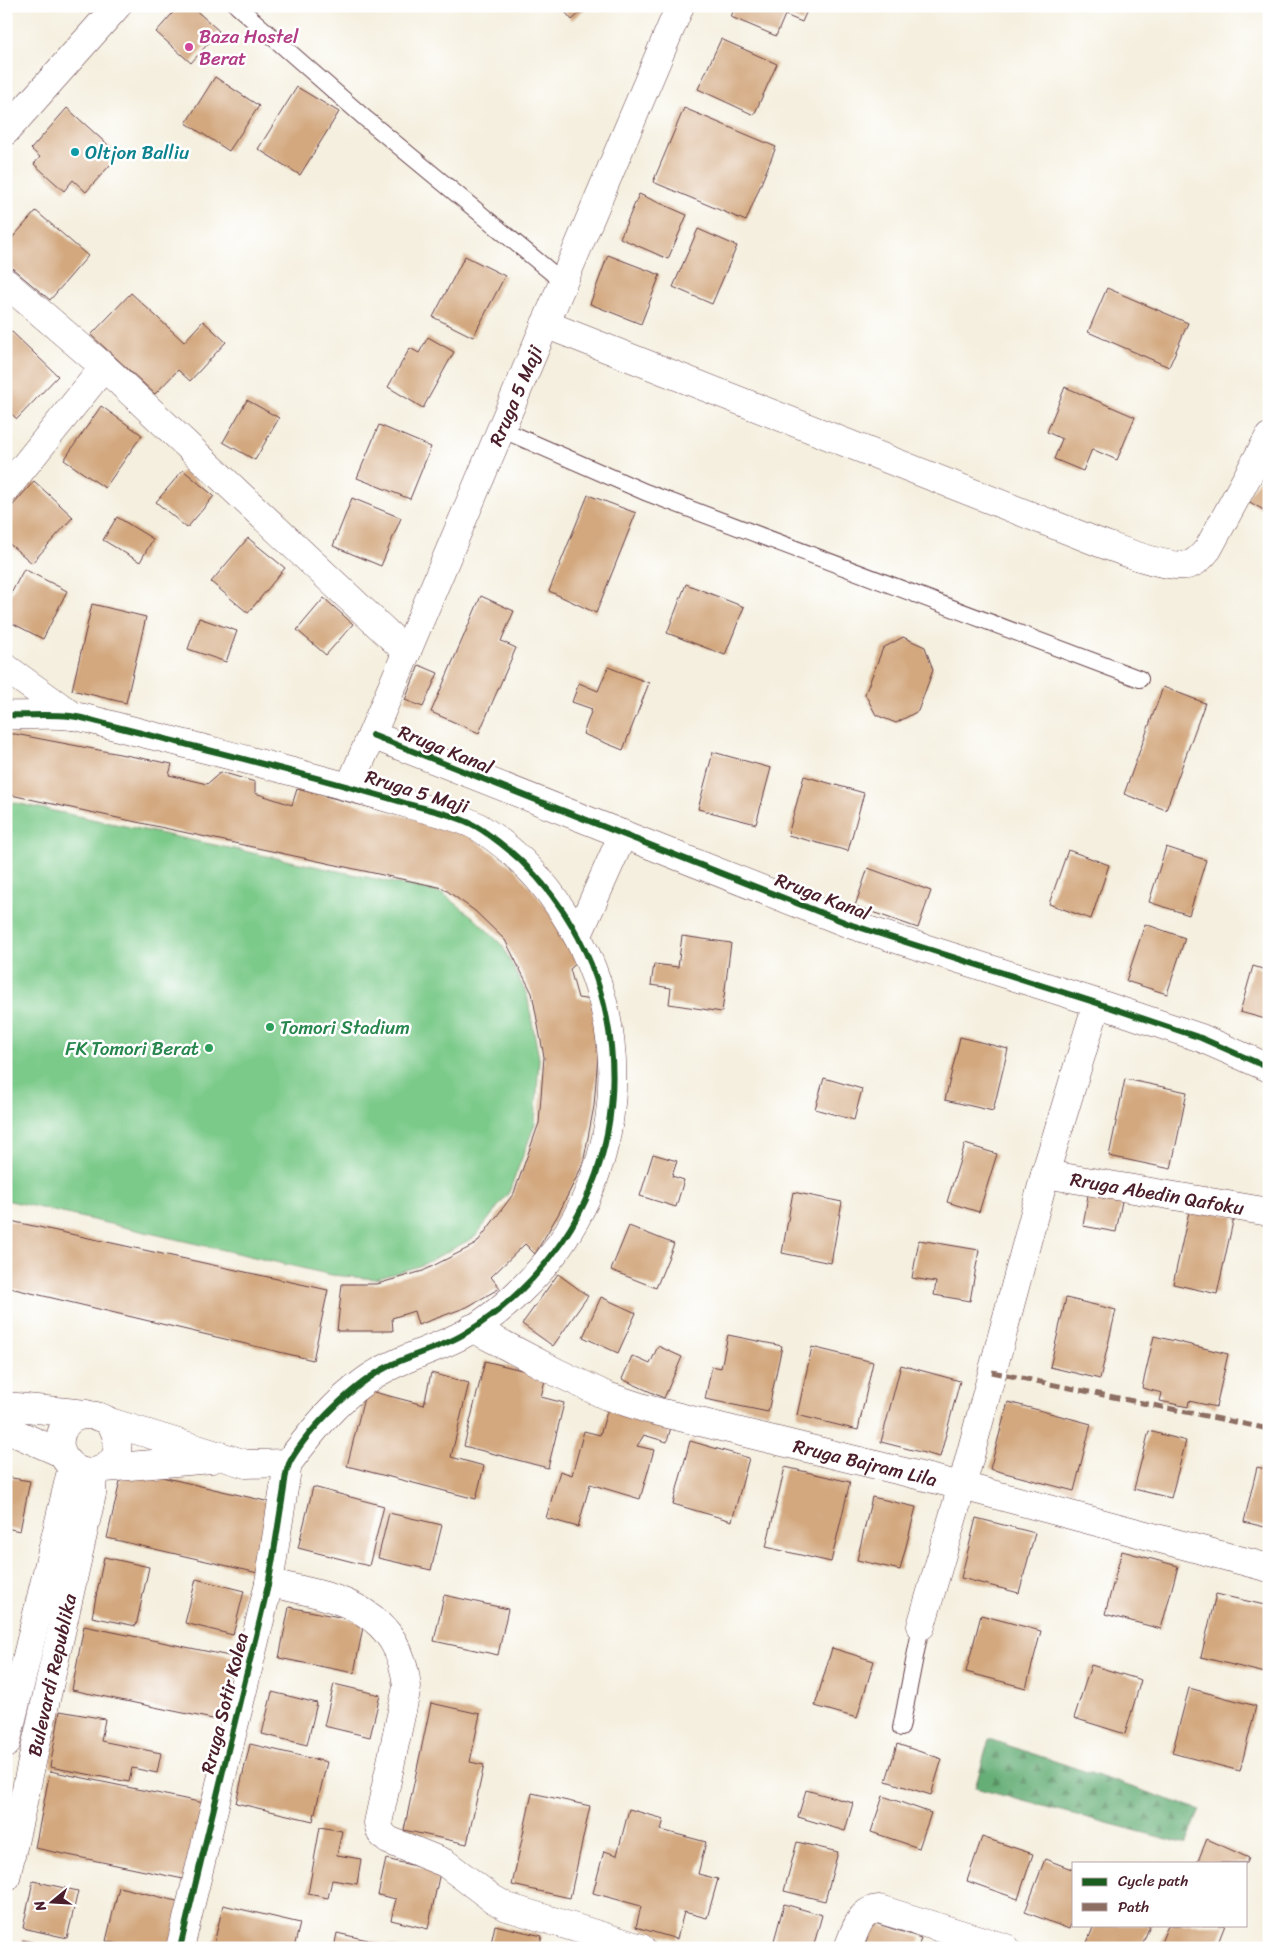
<svg xmlns="http://www.w3.org/2000/svg" width="1275" height="1954" font-family="Sriracha,sans-serif">
	<style>
		.forest { fill: url(#forest-firs); stroke: #586650 }
		.pitch { fill: #7cca8a; stroke: #63745a }
		.building { fill: #d3a87f }
		.lines { fill: none; stroke-linecap: round; stroke-linejoin: round }
		.lane-casing { stroke: #643e46; stroke-width: 18 }
		.street-casing { stroke: #643e46; stroke-width: 29 }
		.secondary-casing { stroke: #643e46; stroke-width: 29 }
		.lane { stroke: #fff; stroke-width: 16 }
		.street { stroke: #fff; stroke-width: 28 }
		.secondary { stroke: #fff; stroke-width: 28 }
		.quiet { stroke: #8d6e63; stroke-width: 5; stroke-dasharray: 10 5; stroke-linecap: butt }
		.cycleway-casing { stroke: #fff; stroke-width: 9 }
		.cycleway { stroke: #1b5e20; stroke-width: 6 }
		.hotel-dot { fill: #d1479c; stroke: #fff; stroke-width: 2 }
		.culture-dot { fill: #0f9aa8; stroke: #fff; stroke-width: 2 }
		.leisure-dot { fill: #2e9e5b; stroke: #fff; stroke-width: 2 }
		.labels { text-anchor: middle; stroke-width: 5; stroke-linejoin: round; paint-order: stroke }
		.hotel-label { font-size: 19px; fill: #b23c85; stroke: #fff; text-anchor: start }
		.culture-label { font-size: 19px; fill: #0d838f; stroke: #fff; text-anchor: start }
		.street-label { font-size: 19px; fill: #4a1f2b; stroke: #fff }
		.leisure-label { font-size: 19px; fill: #27864d; stroke: #fff; text-anchor: start }
	</style>
	<defs>
		<pattern id="forest-firs" width="22" height="20" patternUnits="userSpaceOnUse" patternTransform="scale(1.25)"><rect width="22" height="20" fill="#65ae76"/><path d="M5 1l3.5 6h-7zM16 11l3.5 6h-7z" fill="#558d61"/></pattern>
	</defs>
	<rect width="100%" height="100%" fill="#fff"/>
	<filter id="ink" filterUnits="userSpaceOnUse"><feTurbulence type="fractalNoise" baseFrequency=".02" numOctaves="2"/><feDisplacementMap in="SourceGraphic" scale="10" xChannelSelector="R" yChannelSelector="G"/><feConvolveMatrix kernelMatrix="1 2 1 2 8 2 1 2 1" color-interpolation-filters="sRGB"/></filter>
	<filter id="wash" filterUnits="userSpaceOnUse"><feTurbulence type="fractalNoise" baseFrequency=".0096" numOctaves="4" result="noise"/><feDisplacementMap in="SourceGraphic" scale="20" xChannelSelector="R" yChannelSelector="G"/><feGaussianBlur stdDeviation="1.12" result="paint"/><feColorMatrix in="noise" values="0 0 0 0 0 0 0 0 0 0 0 0 0 0 0 0 0 1.4 0 .05"/><feComposite in="paint" operator="in"/></filter>
	<g filter="url(#wash)">
		<rect width="100%" height="100%" fill="#f4efde"/>
		<path class="forest" d="M989,1739l211,71 -14,34 -211,-56z"/>
		<path class="pitch" d="M6,801l436,92 31,24 29,28 25,50 12,64 -4,65 -26,68 -34,45 -53,28 -46,14 -44,-4 -326,-75z"/>
		<g id="blocks">
			<path class="building" d="M179,6h12l28,25 -28,32 -35,-31z
				M560,6h28l-16,14z
				M735,6h74l-7,16 -17,-7 -9,21 -45,-19z
				M721,39l56,25 -23,51 -56,-26z
				M215,77l44,29 -30,45 -43,-28z
				M297,87l42,25 -39,63 -42,-26z
				M67,108l52,47 -33,37 -13,-12 -9,11 -30,-27 6,-7 -9,-8z
				M684,108l92,39 -30,74 -93,-39z
				M639,194l48,21 -19,44 -48,-21z
				M36,211l52,45 -38,44 -44,-37v-18z
				M698,229l39,17 -25,58 -39,-17z
				M608,255l52,20 -19,49 -51,-20z
				M465,256l40,20 -32,61 -40,-20z
				M1107,288l81,35 -19,44 -81,-35z
				M131,293l53,49 19,-21 23,21 -36,39 -12,-11 -23,24 -64,-59z
				M10,330l48,46 -41,43 -11,-10v-75z
				M428,337l26,15 -31,56 -35,-21 22,-39 9,5z
				M1065,387l70,30 -18,43 -25,-11 -9,22 -29,-12 8,-20 -15,-7z
				M247,400l32,18 -24,42 -32,-18z
				M101,406l41,29 -37,53 -41,-28z
				M379,425l52,22 -21,52 -53,-21z
				M1269,464v49l-23,-13z
				M183,470l31,26 -27,32 -31,-26z
				M34,481l39,36 -41,46 -26,-22v-28z
				M588,495l48,18 -40,100 -47,-22z
				M352,498l49,20 -20,48 -48,-20z
				M117,517l36,22 -13,23 -37,-22z
				M248,538l37,30 -37,45 -37,-31z
				M24,569l43,22 -24,48 -37,-19v-17z
				M686,584l58,23 -19,48 -58,-22z
				M481,596l33,15 -13,30 15,7 -37,85 -48,-21z
				M324,598l29,26 -27,31 -29,-25z
				M92,604l54,13 -20,86 -54,-13z
				M199,618l38,13 -11,31 -38,-13z
				M903,637l22,10 8,23 -15,41 -22,12 -20,-8 -11,-21 18,-46z
				M419,665l19,8 -15,34 -18,-7z
				M608,667l41,16 -26,67 -40,-16 9,-25 -20,-7 7,-19 19,8z
				M1163,687l42,16 -39,107 -42,-16z
				M6,734h9l157,30 -3,11 38,9 14,-12 34,10v11l37,12 5,-16 166,42 53,39 35,43 28,48 -9,8 8,29 14,2 6,55 -4,51 -11,58 -24,49 -24,41 -10,-10 -34,33 9,11 -33,19 -49,18 -4,-14 -22,7 1,13h-56l5,-47h35l46,-13 53,-27 38,-51 25,-70 5,-66 -12,-64 -27,-53 -30,-29 -32,-23 -432,-93h-5z
				M713,752l58,16 -15,56 -58,-15z
				M804,776l60,17 -16,58 -60,-16z
				M1166,847l40,13 -17,55 -40,-13z
				M1068,850l41,15 -18,54 -42,-15z
				M868,868l63,23 -13,37 -63,-22z
				M1145,924l40,14 -18,56 -41,-13z
				M682,936l49,7 -9,69 -53,-8 2,-16 -20,-3 3,-21 24,3z
				M1253,966l16,5v49l-29,-8z
				M960,1037l48,12 -15,62 -48,-11z
				M824,1078l38,11 -8,31 -39,-11z
				M1125,1079l62,13 -16,77 -62,-13z
				M965,1144l32,10 -18,58 -32,-10z
				M653,1154l24,7 -5,15 12,4 -8,27 -36,-11z
				M793,1192l49,10 -11,61 -49,-10z
				M1088,1195l34,6 -6,31 -33,-6z
				M1190,1207l44,10 -17,77 -44,-10z
				M6,1220l322,70 -15,70 -307,-73z
				M629,1226l45,18 -18,44 -45,-18z
				M919,1240l60,10 -9,51 -36,-6 2,-13 -24,-4z
				M558,1274l30,22 -35,50 -31,-22z
				M601,1297l35,16 -18,40 -35,-16z
				M1066,1298l50,12 -16,69 -50,-12z
				M728,1335l54,11 -14,66 -63,-13 7,-33 9,2z
				M1154,1336l74,18 -12,53 -27,-6 -1,6 -28,-6 2,-8 -20,-5z
				M658,1346l24,11 -18,41 -42,-19 10,-23 18,8z
				M812,1347l61,15 -15,68 -61,-15z
				M485,1361l61,15 -5,21 23,6 -16,65 -84,-22z
				M901,1365l59,16 -20,76 -59,-15z
				M431,1373l38,10 -18,74 33,9 -8,33 -129,-33 19,-76 58,15z
				M1008,1402l83,22 -17,67 -84,-22z
				M609,1405l63,18 -5,19 -23,-7 -7,11 17,4 -14,49 -50,-15 -12,43 -32,-9 14,-47 12,4 12,-44 16,4z
				M1149,1431l37,10 -15,57 -37,-9z
				M690,1441l59,17 -17,63 -59,-17z
				M785,1467l65,15 -19,80 -65,-15z
				M1257,1467l12,3v58l-25,-6z
				M123,1468l151,35 -16,70 -151,-35z
				M6,1477l24,4 -10,50 -14,-3z
				M313,1487l71,19 -15,60 -71,-18z
				M872,1497l44,10 -16,63 -43,-10z
				M389,1513l53,12 -11,45 -53,-12z
				M976,1518l59,15 -16,60 -58,-15z
				M1122,1551l56,15 -17,63 -56,-15z
				M104,1557l45,10 -13,59 -44,-9z
				M196,1579l48,12 -11,44 -48,-12z
				M1216,1594l53,12v68l-68,-17z
				M444,1595l64,14 -10,46 -64,-14z
				M289,1607l75,15 -10,51 -75,-15z
				M981,1615l60,16 -15,57 -60,-16z
				M84,1626l155,32 -12,64 -155,-32z
				M832,1648l42,13 -17,57 -42,-12z
				M1091,1665l50,15 -16,54 -51,-16z
				M334,1684l46,11 -10,42 -46,-11z
				M1189,1688l67,18 -16,65 -68,-18z
				M272,1692l45,11 -10,42 -45,-11z
				M431,1703l49,11 -10,48 14,3 -17,79 -63,-14z
				M60,1711l45,8 -4,22 60,12 -4,20 -25,-5 -3,14 -79,-15z
				M250,1744l77,18 -14,59 -77,-18z
				M897,1744l45,15 -11,36 -45,-14z
				M50,1771l154,32 -16,77 -153,-32z
				M806,1790l47,13 -8,28 -47,-14z
				M532,1793l58,13 -20,92 -58,-13z
				M883,1796l48,17 -12,35 -48,-16z
				M629,1809l35,10 -3,11 45,12 -8,32 20,5 -11,39 -23,-6 -7,27 -41,-12 5,-21 -48,-13 11,-42 13,4z
				M320,1827l22,4 -5,24 24,4 -4,25 -25,-4 -4,18 -20,-4z
				M982,1837l51,17 -15,45 -51,-18z
				M1207,1839l42,19 -2,5h-50z
				M797,1842l41,10 -13,49 -41,-10z
				M386,1859l54,13 -12,57 -37,-9 5,-21 -18,-4z
				M1045,1859l29,11v47l-5,12 -44,-17z
				M33,1881l45,10 -11,47 -44,-10z
				M119,1887l62,15 -11,46h-35l-29,-7z
				M784,1904l38,11 -9,33h-41z
				M223,1905l77,18 -6,25h-81z
				M872,1922l49,16 -3,10h-54z
				M495,1925l47,11 -3,12h-49z
				M1094,1925h56l-9,23h-56z
				M1168,1925h57l-9,23h-57z
				M337,1933l61,14v1h-64z
				M23,1940l29,7v1h-31z"/>
		</g>
	</g>
	<g filter="url(#ink)">
		<use href="#blocks" fill-opacity="0" stroke="#643e46" stroke-width="1"/>
		<g class="lines">
			<defs>
				<path id="lane" d="M237,6l129,113 197,163
					M501,429l144,63 495,187
					M901,1728l20,-102"/>
				<g id="street">
					<path d="M6,131l111,-125"/>
					<path d="M6,283l98,84"/>
					<path d="M545,324l555,219c20,7 72,28 91,21 7,-3 12,-9 17,-15l61,-112"/>
					<path d="M6,489l98,-122 303,285"/>
					<path d="M372,735l480,190 245,78 104,35 68,30"/>
					<path id="s1" d="M350,786l330,-780"/>
					<path d="M578,935l45,-101"/>
					<path id="s2" d="M1045,1174l224,38"/>
					<path id="s3" d="M472,1328l84,44 51,24 40,13 315,77 307,82"/>
					<path d="M269,1583c66,14 130,23 138,104l-29,136 3,10 7,7 57,23 48,36 14,8 134,41"/>
					<path d="M921,1626l41,-140 83,-312 52,-171"/>
					<path d="M180,1948l89,-365 19,-120"/>
					<path d="M848,1948c7,-16 11,-38 31,-39l127,39"/>
				</g>
				<g id="secondary">
					<path d="M6,668l67,48"/>
					<path d="M6,715c22,1 45,-2 66,1 13,1 26,6 39,9 30,8 60,15 90,23 70,18 141,36 210,57 21,6 51,12 69,23 33,21 62,51 83,84 65,101 66,223 2,325 -22,35 -67,80 -105,99 -31,16 -66,24 -95,45 -31,22 -54,52 -77,82l-42,1 -136,-42c-19,-12 -46,-10 -50,17 -3,19 18,39 37,32 24,-8 25,-29 13,-49"/>
					<path d="M6,1406l80,8"/>
					<path d="M6,1429l55,24"/>
					<path d="M105,1468l107,-9"/>
					<path d="M6,1744l66,-277"/>
					<path id="s4" d="M6,1878l86,-384 1,-21"/>
				</g>
			</defs>
			<use href="#lane" class="lane-casing"/>
			<use href="#street" class="street-casing"/>
			<use href="#secondary" class="secondary-casing"/>
			<use href="#lane" class="lane"/>
			<use href="#street" class="street"/>
			<use href="#secondary" class="secondary"/>
			<path class="quiet" d="M992,1372l277,57"/>
			<defs>
				<path id="cycleway" d="M6,715c21,1 43,-1 64,1 12,1 24,5 35,8 27,7 53,13 80,20 74,19 147,37 220,59 24,7 57,13 77,27 135,89 171,277 81,410 -25,37 -60,71 -99,94 -23,14 -51,20 -75,32 -34,17 -79,61 -98,94 -6,9 -6,24 -8,35 -5,30 -9,60 -15,90 -9,41 -20,82 -30,124 -19,79 -39,159 -58,239
					M372,735l480,190 245,78 104,35 68,30"/>
			</defs>
			<use href="#cycleway" class="cycleway-casing"/>
			<use href="#cycleway" class="cycleway"/>
		</g>
	</g>
	<circle class="hotel-dot" cx="189" cy="47" r="5"/>
	<circle class="culture-dot" cx="75" cy="152" r="5"/>
	<g class="leisure-dot">
		<circle cx="270" cy="1027" r="5"/>
		<circle cx="209" cy="1048" r="5"/>
	</g>
	<g class="labels">
		<g class="hotel-label">
			<text x="199" y="43">Baza Hostel<tspan x="199" dy="22">Berat</tspan></text>
		</g>
		<g class="culture-label">
			<text x="85" y="159">Oltjon Balliu</text>
		</g>
		<g class="street-label">
			<text dy="7" stroke="none"><textPath href="#s1" startOffset="424">Rruga 5 Maji</textPath></text>
			<text transform="translate(446 749) rotate(22)" y="7">Rruga Kanal</text>
			<text transform="translate(417 791) rotate(17)" y="7">Rruga 5 Maji</text>
			<text transform="translate(823 896) rotate(21)" y="7">Rruga Kanal</text>
			<text dy="7" stroke="none"><textPath href="#s2" startOffset="114">Rruga Abedin Qafoku</textPath></text>
			<text dy="7" stroke="none"><textPath href="#s3" startOffset="418">Rruga Bajram Lila</textPath></text>
			<text dy="7" stroke="none"><textPath href="#s4" startOffset="208">Bulevardi Republika</textPath></text>
			<text transform="translate(224 1703) rotate(-76)" y="7">Rruga Sotir Kolea</text>
		</g>
		<g class="leisure-label">
			<text x="280" y="1034">Tomori Stadium</text>
			<text x="199" y="1055" text-anchor="end">FK Tomori Berat</text>
		</g>
	</g>
	<rect width="1275" height="1954" fill="none" stroke="#fff" stroke-width="25"/>
	<rect x="1072" y="1862" width="175" height="65" fill="#ffffff" stroke="#b7a5aa"/>
	<rect x="1082" y="1878" width="25" height="8" fill="#1b5e20" stroke="#b7a5aa"/>
	<text x="1118" y="1886" font-size="15" fill="#4a1f2b">Cycle path</text>
	<rect x="1082" y="1903" width="25" height="8" fill="#8d6e63" stroke="#b7a5aa"/>
	<text x="1118" y="1912" font-size="15" fill="#4a1f2b">Path</text>
	<g transform="translate(52 1902) rotate(252)" stroke="#ffffff" stroke-width="4" paint-order="stroke">
	<path d="M0-4L9 19L0 12L-9 19Z" fill="#4a1f2b"/>
	<text y="-8" font-size="14" font-weight="bold" text-anchor="middle" fill="#4a1f2b">N</text>
	</g>
</svg>
